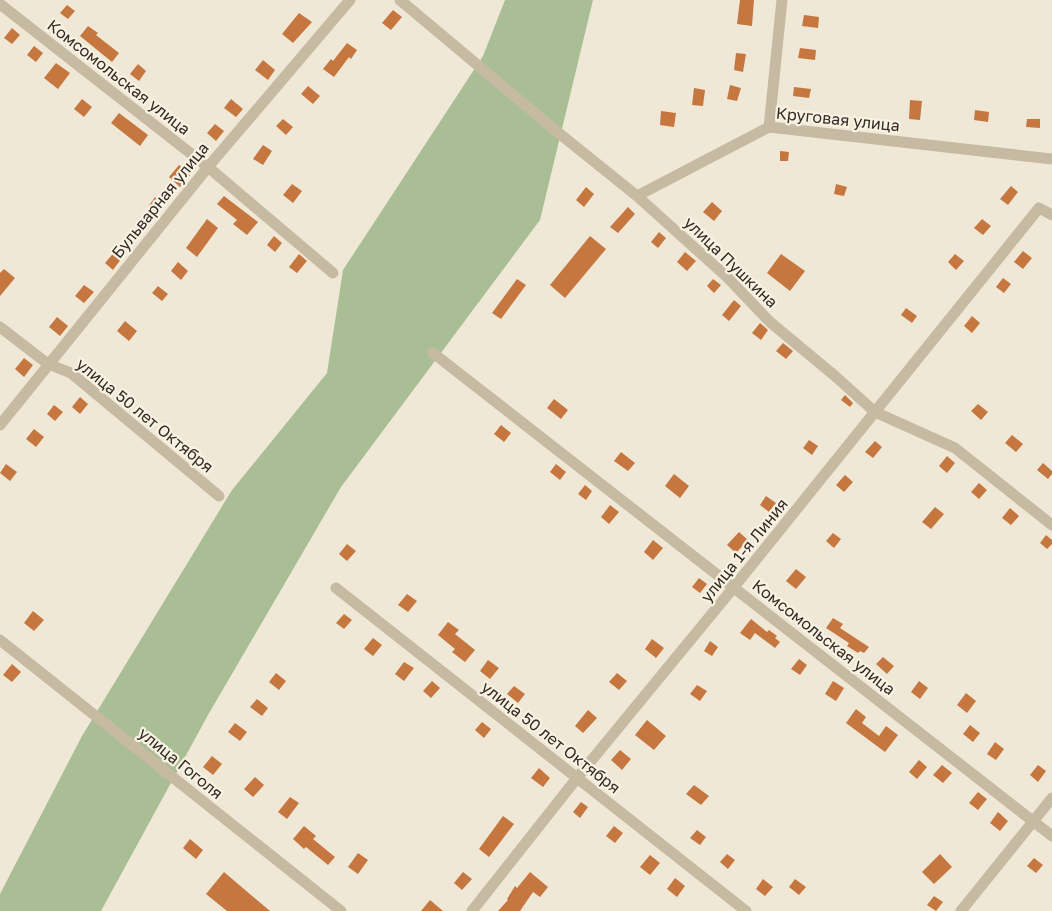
<svg xmlns="http://www.w3.org/2000/svg" width="1052" height="911" font-family="'Golos Text',sans-serif">
	<style>
		.green { fill: #aabe96 }
		.building { fill: #c5773f }
		.lines { fill: none; stroke-linecap: round; stroke-linejoin: round }
		.street { stroke: #c7baa2; stroke-width: 11 }
		.labels { text-anchor: middle; stroke-width: 4.5; stroke-linejoin: round; paint-order: stroke }
		.street-label { font-size: 16px; fill: #322b25; stroke: #f8f2e2 }
	</style>
	<rect width="100%" height="100%" fill="#f0e8d6"/>
	<path class="green" d="M505,0h88l-53,220 -199,267 -133,228 -107,196h-101v-17l82,-158 150,-246 95,-117 16,-103 140,-214z"/>
	<path class="building" d="M740,0h14l-2,26 -15,-2z
		M67,5l8,6 -7,8 -8,-6z
		M393,10l9,7 -11,13 -9,-7z
		M299,13l13,9 -19,21 -11,-9z
		M804,15l15,2 -1,11 -16,-2z
		M88,26l10,7 -2,2 23,18 -7,9 -32,-26z
		M12,28l8,7 -8,9 -8,-6z
		M347,43l10,7 -6,9 -2,-2 -15,20 -11,-8 8,-10 2,2z
		M34,46l9,7 -7,9 -9,-7z
		M800,48l16,2 -1,10 -17,-2z
		M736,53l10,1 -3,18 -9,-2z
		M263,60l12,10 -7,10 -13,-10z
		M56,63l14,10 -12,16 -14,-11z
		M138,64l8,7 -7,10 -9,-7z
		M730,85l11,3 -4,13 -10,-2z
		M308,86l12,10 -7,8 -12,-10z
		M794,87l17,2 -2,9 -16,-2z
		M694,88l11,2 -2,16 -11,-1z
		M82,99l10,8 -8,10 -10,-8z
		M231,99l12,10 -7,8 -12,-9z
		M910,100l12,1 -2,19 -11,-1z
		M975,110l14,2 -1,10 -14,-2z
		M661,111l15,2 -2,14 -14,-2z
		M119,113l29,22 -8,11 -29,-23z
		M283,119l10,8 -7,8 -10,-9z
		M1027,119h13v9l-14,-1z
		M215,124l9,7 -8,10 -9,-8z
		M263,145l9,6 -9,14 -10,-6z
		M780,151l9,1 -1,9h-8z
		M179,165l12,9 -11,13 -11,-10z
		M292,184l10,7 -9,12 -10,-8z
		M836,184l11,3 -3,9 -10,-2z
		M1011,186l7,6 -10,13 -8,-6z
		M586,187l8,7 -10,13 -8,-7z
		M224,196l34,26 -11,13 -14,-11 4,-4 -20,-16z
		M155,197l10,7 -8,10 -9,-7z
		M712,202l10,9 -8,10 -11,-9z
		M628,207l7,7 -17,19 -8,-6z
		M207,219l11,9 -21,29 -11,-9z
		M982,219l9,7 -8,9 -9,-7z
		M659,232l7,6 -8,10 -7,-6z
		M274,236l8,7 -7,9 -8,-7z
		M590,236l16,13 -41,49 -15,-13z
		M117,249l7,6 -11,15 -8,-7z
		M1023,251l9,7 -9,11 -9,-7z
		M685,252l11,9 -9,10 -10,-9z
		M299,254l8,7 -10,12 -8,-6z
		M781,254l24,17 -15,20 -23,-18z
		M955,254l9,7 -8,9 -8,-8z
		M178,262l10,9 -7,9 -10,-9z
		M4,269l11,9 -15,18v-23z
		M1003,278l8,6 -7,9 -8,-6z
		M517,279l9,6 -25,34 -9,-6z
		M713,279l8,6 -7,8 -7,-7z
		M84,285l10,7 -10,11 -9,-7z
		M158,286l10,8 -6,7 -10,-8z
		M734,300l7,6 -12,15 -7,-6z
		M906,308l11,8 -5,7 -11,-8z
		M972,316l8,7 -8,10 -8,-7z
		M57,317l11,9 -8,10 -11,-9z
		M125,321l12,10 -8,10 -12,-10z
		M760,323l8,7 -7,10 -9,-7z
		M783,343l10,8 -7,8 -10,-8z
		M24,358l9,7 -9,12 -9,-8z
		M845,395l8,8 -3,4 -9,-7z
		M80,397l8,7 -8,10 -8,-7z
		M554,399l14,11 -7,9 -14,-11z
		M978,404l10,8 -7,8 -10,-9z
		M54,405l9,7 -8,9 -8,-7z
		M501,425l10,8 -7,9 -10,-8z
		M34,429l10,8 -8,10 -10,-8z
		M1012,435l11,9 -7,8 -11,-9z
		M809,440l9,6 -6,9 -9,-7z
		M875,441l7,6 -9,11 -8,-6z
		M621,452l14,11 -7,8 -14,-10z
		M947,456l8,7 -8,10 -8,-7z
		M1043,463l9,8v3l-4,5 -11,-9z
		M6,464l11,8 -7,9 -10,-8z
		M556,464l10,8 -6,8 -10,-8z
		M674,474l15,12 -9,12 -15,-12z
		M845,475l8,7 -9,10 -8,-7z
		M979,483l8,7 -8,9 -8,-7z
		M585,485l7,6 -6,9 -8,-6z
		M766,496l10,7 -7,9 -9,-7z
		M610,505l9,7 -10,12 -8,-7z
		M935,507l9,7 -13,15 -9,-7z
		M1010,508l9,8 -8,9 -9,-7z
		M739,532l9,8 -12,13 -9,-8z
		M833,533l8,6 -7,9 -8,-7z
		M1046,535l6,5v4l-5,5 -7,-6z
		M653,540l10,8 -10,12 -9,-8z
		M347,544l9,7 -9,10 -8,-7z
		M796,569l10,8 -10,12 -10,-8z
		M699,578l8,6 -7,9 -8,-6z
		M407,594l10,7 -9,11 -10,-7z
		M33,611l11,9 -10,11 -10,-8z
		M344,614l8,6 -8,9 -8,-6z
		M833,618l10,6 -3,4 29,19 -5,6 -4,-2 -2,2 -11,-7 2,-3 -23,-15z
		M751,619l16,13 2,-2 8,6 -2,2 5,4 -5,6 -20,-15 -5,7 -10,-7z
		M448,622l11,8 -4,4 20,16 -10,12 -13,-10 3,-3 -17,-14z
		M373,638l9,7 -9,11 -9,-7z
		M652,639l12,9 -8,10 -11,-9z
		M710,641l8,6 -6,9 -8,-5z
		M883,657l11,9 -7,8 -11,-10z
		M799,659l8,6 -7,10 -9,-6z
		M488,660l11,8 -9,11 -10,-8z
		M404,662l10,6 -10,13 -9,-7z
		M12,664l9,8 -9,10 -9,-7z
		M276,673l10,8 -7,9 -10,-8z
		M617,673l10,8 -8,9 -10,-8z
		M432,681l8,7 -9,10 -8,-7z
		M833,681l11,7 -8,13 -11,-7z
		M919,681l9,7 -8,11 -9,-7z
		M697,685l10,6 -7,10 -10,-7z
		M514,686l11,8 -7,9 -11,-9z
		M966,693l10,8 -9,12 -10,-8z
		M257,699l11,9 -6,8 -12,-9z
		M856,709l10,8 -4,6 17,13 7,-10 12,9 -13,17 -39,-29z
		M588,710l9,8 -14,15 -8,-7z
		M647,720l19,16 -12,14 -19,-15z
		M482,722l9,7 -7,9 -9,-8z
		M235,723l12,9 -7,9 -12,-9z
		M970,725l10,8 -7,9 -10,-8z
		M995,742l9,7 -8,11 -9,-6z
		M620,750l11,9 -9,11 -11,-10z
		M212,756l10,8 -9,11 -10,-8z
		M919,760l8,7 -10,12 -8,-7z
		M942,765l10,8 -9,10 -10,-8z
		M1038,765l8,6 -8,11 -8,-7z
		M539,768l11,10 -7,9 -12,-9z
		M255,777l9,8 -11,12 -9,-8z
		M694,785l15,11 -8,9 -15,-11z
		M978,792l9,7 -9,11 -9,-7z
		M290,797l9,6 -12,16 -9,-7z
		M581,802l7,5 -8,11 -7,-6z
		M998,812l10,9 -8,10 -10,-8z
		M503,816l11,8 -25,33 -10,-8z
		M304,826l12,10 -3,3 22,18 -7,8 -22,-18 -2,2 -11,-10z
		M614,826l9,7 -8,10 -9,-7z
		M697,830l9,7 -6,8 -10,-7z
		M190,839l13,11 -7,9 -13,-11z
		M358,853l10,7 -10,14 -10,-7z
		M727,854l8,6 -7,9 -8,-7z
		M940,854l12,13 -18,17 -12,-12z
		M650,855l10,8 -10,12 -10,-8z
		M1034,858l9,7 -7,8 -9,-7z
		M224,872l46,39h-43l-21,-17z
		M463,872l9,7 -10,11 -8,-7z
		M530,872l18,15 -8,10 -7,-5 -13,19h-22l10,-11 -1,-1 8,-13 2,2z
		M675,878l10,8 -8,11 -10,-8z
		M763,879l10,8 -8,9 -9,-7z
		M795,879l11,8 -7,8 -10,-8z
		M934,896l9,6 -7,9 -9,-6z
		M430,900l13,11h-22z"/>
	<g class="lines">
		<path class="street" d="M400,0l155,130 82,66 90,81 43,45 65,54 40,36 80,36 97,77
			M0,4l208,163 125,106
			M769,127l13,-127
			M637,196l132,-69 283,32
			M0,327l48,37 23,9 148,123
			M433,353l619,483
			M0,425l208,-258 142,-167
			M336,588l410,323
			M0,640l341,271
			M472,911l105,-133 157,-191 305,-379 13,7
			M961,911l91,-113"/>
	</g>
	<g class="labels">
		<g class="street-label">
			<text transform="translate(119 77) rotate(38)" y="6">Комсомольская улица</text>
			<text transform="translate(838 119) rotate(6)" y="6">Круговая улица</text>
			<text transform="translate(160 200) rotate(-51)" y="6">Бульварная улица</text>
			<text transform="translate(731 262) rotate(44)" y="6">улица Пушкина</text>
			<text transform="translate(145 415) rotate(39)" y="6">улица 50 лет Октября</text>
			<text transform="translate(744 550) rotate(-51)" y="6">улица 1-я Линия</text>
			<text transform="translate(824 637) rotate(38)" y="6">Комсомольская улица</text>
			<text transform="translate(551 737) rotate(38)" y="6">улица 50 лет Октября</text>
			<text transform="translate(181 763) rotate(39)" y="6">улица Гоголя</text>
		</g>
	</g>
</svg>
